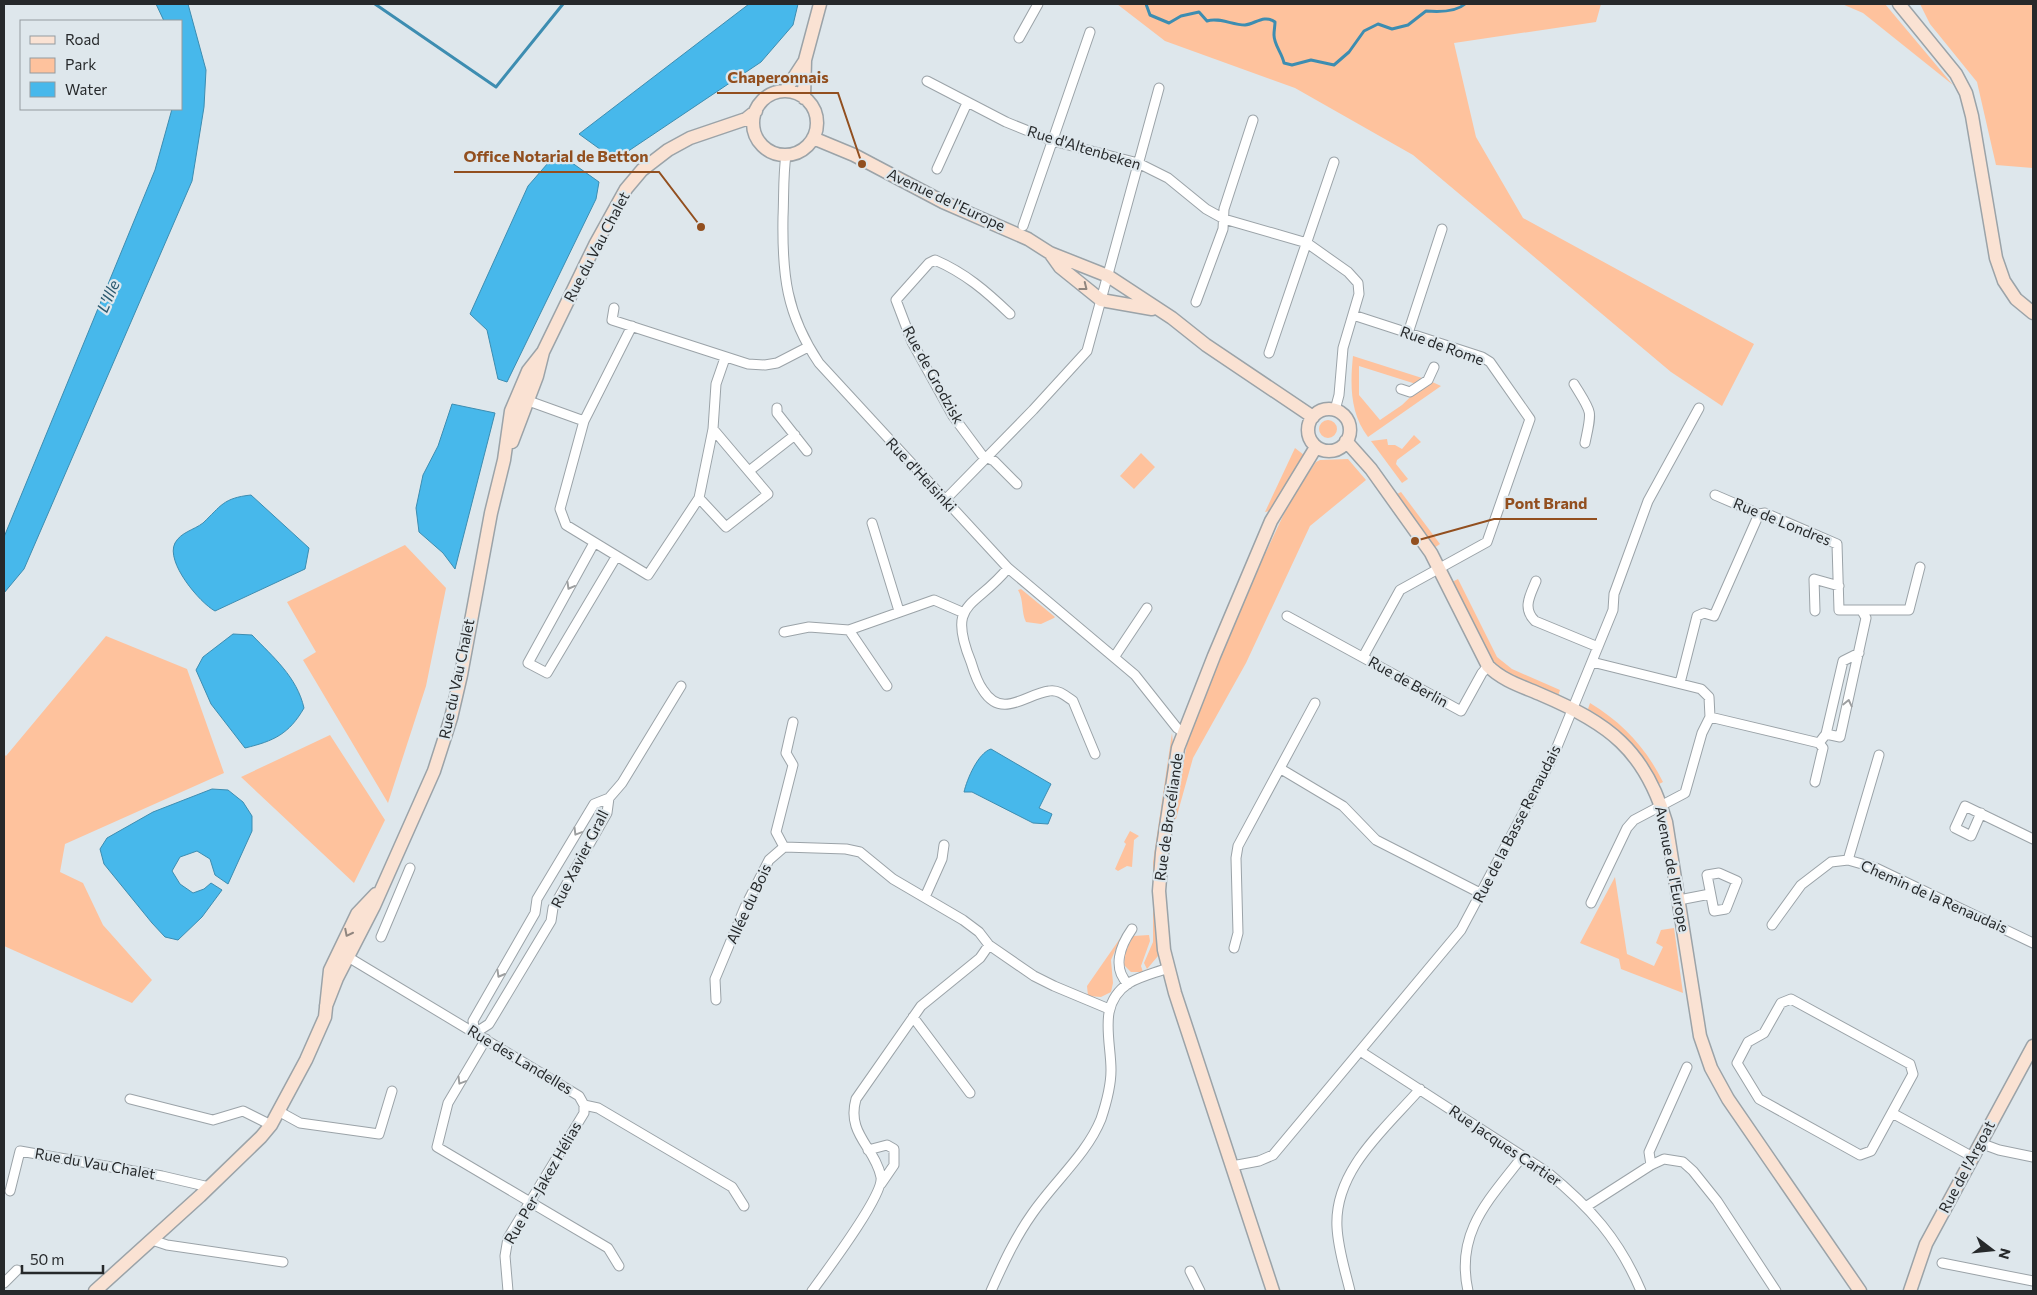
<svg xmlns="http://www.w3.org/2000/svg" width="2037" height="1295" font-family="Commissioner,sans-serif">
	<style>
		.green { fill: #fec29d }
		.water { fill: #47b8eb; stroke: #3d8db1 }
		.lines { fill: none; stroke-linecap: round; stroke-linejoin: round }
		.stream { stroke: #3d8db1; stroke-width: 3 }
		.street-casing { stroke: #9ba3a8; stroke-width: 11 }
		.secondary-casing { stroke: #9ba3a8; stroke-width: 15 }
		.street { stroke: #fff; stroke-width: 9 }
		.secondary { stroke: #fae2d3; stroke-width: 12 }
		.oneway { stroke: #90867f }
		.oneway2 { stroke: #9d9fa0 }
		.labels { text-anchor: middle; stroke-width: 4.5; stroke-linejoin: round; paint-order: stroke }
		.street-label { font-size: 15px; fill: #26292b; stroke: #dee7ec }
		.water-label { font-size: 16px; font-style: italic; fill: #2b596f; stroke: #dee7ec }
		.leader { fill: none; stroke: #924f1f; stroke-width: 2 }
		.callout-dot { fill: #924f1f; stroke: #dee7ec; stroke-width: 2 }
		.callout-label { font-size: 16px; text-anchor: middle; font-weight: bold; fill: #924f1f; stroke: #dee7ec; stroke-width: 4.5; stroke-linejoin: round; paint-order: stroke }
	</style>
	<rect width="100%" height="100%" fill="#dee7ec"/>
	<path class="green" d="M1117,4h484l-5,18 -142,21 22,94 47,81 231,126 -32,62 -51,-34 -258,-217 -118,-67 -130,-47z
		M1842,4h43l68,81 -90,-72z
		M1920,4h113v164l-37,-3 -19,-83 -47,-58z
		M1353,356l69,22 -6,6 -57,-18v29l21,25 22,-15 26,-25 13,6 -73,51c-18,-24 -18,-52 -15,-81z
		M1319 429a9 9 0 1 1 18 0a9 9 0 1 1-18 0Z
		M1414,435l7,7 -24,18 -1,4 12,15 -6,4 -31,-42 16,-2 1,6h7l7,4z
		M1295,448l9,7 -34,56 -5,1z
		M1141,453l14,14 -21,22 -14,-13z
		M1348,459l18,21 -56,46 -64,137 -53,95 -17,61h-3l16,-86 75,-182 2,1 24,-51 26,-39 4,-2z
		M1401,492l39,52 -6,4 -27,-37 2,-1 -12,-16z
		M405,545l41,43 -20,98 -38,117 -85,-143 13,-8 -29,-50z
		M1458,579l39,78 15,12 48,21 -2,6 -52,-22 -14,-11 -40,-81z
		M1021,589l34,28 -1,1 -13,6 -15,-2c-5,-10 -2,-22 -8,-32z
		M106,636l81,33 37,104 -159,71 -5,28 23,11 20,42 49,55 -20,23 -128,-57v-192l2,2z
		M1590,703c33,20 56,45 73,79l-6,3c-23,-35 -33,-53 -69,-76z
		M1172,733l1,11 -19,150 4,62 -11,13 -3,-6 9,-21v-80z
		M330,735l55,85 -31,63 -113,-106z
		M1130,831l9,5 -5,4 -2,27 -5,-1 -9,5 -3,-2 11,-25 -2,-2z
		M1615,877l12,77 27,12 9,-19 -7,-4 5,-13 13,-2 9,65 -62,-24 -2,-10 -39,-16z
		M1149,935l1,6 -9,25 2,6h-12l-7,-7 1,-12 8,-17z
		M1121,937l-10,23 2,23 -2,9 -10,5 -13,-1 -1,-10z"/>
	<path class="water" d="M156,4h32l18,66 -2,37 -12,74 -168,388 -20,24v-56l151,-367 17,-61h9v-88h-17z
		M749,4h49l-5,21 -32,37 -146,98 -36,-26z
		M558,157l10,3 31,22 -3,17 -89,183 -9,-3 -11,-49 -17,-16 58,-128 20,-23z
		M452,404l43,9 -40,156 -12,-16 -24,-21 -3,-24 7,-33 15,-29z
		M251,495l58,53 -4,21 -90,42c-15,-8 -50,-49 -40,-68 6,-11 19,-13 28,-20 18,-17 20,-25 48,-28z
		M233,634l19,1c21,22 45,42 52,73 -15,26 -30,33 -59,40l-34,-44 -15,-34 7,-13z
		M991,749l60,35 -12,24 13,6 -4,10 -15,-1 -61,-31h-8c3,-13 14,-39 27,-43z
		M212,789l16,1 15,12 9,14v15l-24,53 -13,-9 -5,-16 -13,-8 -17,6 -8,14 8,13 13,9 11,-4 7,-6 11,7 -20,27 -24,23 -13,-3 -13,-14 -48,-59 -4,-15 7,-11 46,-26z"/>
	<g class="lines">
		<path class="stream" d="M375,4l121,83 67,-83
			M1146,4l4,11 19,8 12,-7 18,-4 8,9c12,-4 25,4 38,4 10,-1 19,-11 30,-3 0,4 -1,8 -1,13 0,10 8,18 10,28l8,2 19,-5 23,5 15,-13 15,-21 14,-7 14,5 16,-4 18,-14c12,1 30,1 39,-7"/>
		<defs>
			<path id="street" d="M1019,38l19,-34
				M927,81l79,41 47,19 85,22 30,15 38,31 18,10 83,24 41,29 10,11 1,11 -16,54 -4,47 -4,15
				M786,155c-3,20 -2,41 -3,62 -1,57 3,97 36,146l189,205 127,107 42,53 6,4
				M937,169l30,-66
				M1023,226l67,-194
				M1196,302l27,-73 1,-20 29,-89
				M614,308l-2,12 136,44 17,1 12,-2 31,-16
				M1010,314c-24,-23 -45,-41 -75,-54l-6,3 -33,37 16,42 41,74 29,39 12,6 23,23
				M1353,315l129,42 8,5 40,57 -43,123 -87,48 -37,67
				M632,326l-48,95 -24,88 6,16 82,50 51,-77 14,-69 3,-45 9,-26
				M1408,333l34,-104
				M1269,353l65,-191
				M1574,384c19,31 18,25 11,59
				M1401,389l9,3 18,-12 6,-13
				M523,399l61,22
				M777,408v5l30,38
				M749,471l46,-36
				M1715,495l44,19 6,-1 72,31 2,66h70l11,-43
				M699,498l27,29 42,-33 -55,-65
				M944,501l89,-91 54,-59 72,-263
				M872,523l27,88
				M594,543l-66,120 19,10 69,-116
				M1008,568c-33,41 -62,32 -37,94 3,10 6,20 12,28 19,30 43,4 66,1 9,-2 17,5 24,10l22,53
				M1536,581c-6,15 -14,27 -1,40l63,26
				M1815,611l-1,-32 25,7
				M1287,616l174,95 21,-38 6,-7
				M784,632l25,-5 40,3
				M1115,656l32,-48
				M1592,662l109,27 8,8 1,20
				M1680,683l17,-67 7,-3 10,3 45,-102
				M887,686l-38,-56 85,-30 30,13
				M1826,734l14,3 26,-119 -4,-7
				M1281,769l62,37 33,34 106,54
				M1815,782l8,-34 -4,-5
				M609,798l-2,15 -54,95 -2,13 -62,103 -14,9 -2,-12 62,-108 2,-14 57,-95 15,-6 13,-15 59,-97
				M1981,813l-10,23 -16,-8 10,-22 68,33
				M784,847l-8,-15 17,-67 -7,-12 7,-31
				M1848,860l31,-105
				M1719,873l18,8 -11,28 -12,2 -7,-36z
				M925,897l17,-38 2,-14
				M1679,900l31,-6
				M1591,903l36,-75 7,-8 51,-27 17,-60 8,-16 109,26 7,-9 17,-73 16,-8
				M1772,925l29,-40 30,-23 17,-2 28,8 157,75
				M381,937l29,-69
				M1234,948l4,-15 -2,-75 2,-12 77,-143
				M343,954l236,142 5,9 14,3 134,79 12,19
				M1128,984c-16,-16 -8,-38 4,-55
				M1791,999l119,65 3,10 -42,77 -11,4 -101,-56 -22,-36 11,-21 16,-9 17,-30z
				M716,1000l-1,-21 30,-72 24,-47 15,-13 62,2 14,3 33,27 70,41 16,12 10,13 45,31 20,10 55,23
				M913,1017l57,76
				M486,1039l-38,64 -11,44 171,101 11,18
				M1360,1051l187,121c43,35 72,67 94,119
				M130,1099l83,21 30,-9 28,14
				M280,1112l20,11 79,11 13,-43
				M1892,1113l81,44
				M1980,1143l19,7 34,7
				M868,1150l19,-5 7,4v16l-13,19
				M1651,1165l-2,-13 38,-85
				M1232,1166l27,-5 14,-6 188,-225 91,-171 61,-149 1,-16 34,-93 51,-93
				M10,1191l10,-40 142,25 47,11
				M1587,1206l64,-41 13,-6 19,3 10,9 24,30 59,90
				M152,1240l15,5 116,17
				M1942,1263l91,18
				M1190,1271l10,20
				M4,1283l13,-13
				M508,1291l-3,-35 3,-18 76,-125v-8
				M812,1291c13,-18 72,-96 69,-114 -6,-30 -35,-43 -25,-78l65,-93 59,-48 9,-13
				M991,1291c12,-27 24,-53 41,-77 21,-31 55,-60 69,-95 5,-15 10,-33 10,-49 0,-31 -14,-66 18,-87 12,-7 26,-10 39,-15
				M1350,1291c-5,-21 -12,-42 -13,-64 -3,-57 49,-99 83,-138
				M1468,1291c-13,-59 21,-91 54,-134"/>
			<path id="secondary" d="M1899,4l57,70 10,19 6,23 24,142 8,23 12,18 17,14
				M785,91l19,-29
				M753 123a32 32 0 1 1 64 0a32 32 0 1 1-64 0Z
				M804,98l1,-38 15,-56
				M813,138l41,17 89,47 85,37 22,14 58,23 64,42 34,27 107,72
				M1050,253l10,14 41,33 51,9
				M1308 430a21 21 0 1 1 42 0a21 21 0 1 1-42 0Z
				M1346,441l25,28 60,84 57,113c15,15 36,21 54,29 66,28 103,55 124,127l34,214 11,32 17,31 132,192
				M512,442l25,-66 6,-24 52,-107 31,-56 16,-19 26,-20 22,-12 56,-19 10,-8
				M326,1006l11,-28 37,-72 60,-135 17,-53 10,-43 30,-162 13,-53 7,-49 17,-40 15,-19
				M95,1291l105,-95 61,-59 10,-12 35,-65 19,-43 5,-47 27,-56 19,-20
				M1273,1291l-98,-298 -11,-43 -5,-59 3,-38 16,-105 36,-92 57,-135 45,-74
				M1910,1291l16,-47 107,-198"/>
		</defs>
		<use href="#street" class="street-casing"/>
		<use href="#secondary" class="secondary-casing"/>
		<use href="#street" class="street"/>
		<use href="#secondary" class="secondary"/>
	</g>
	<defs><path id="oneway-chevron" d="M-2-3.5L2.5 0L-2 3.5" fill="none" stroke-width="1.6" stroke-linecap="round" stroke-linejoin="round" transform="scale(1.25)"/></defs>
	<g class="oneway">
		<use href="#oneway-chevron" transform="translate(1084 287) rotate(38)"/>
		<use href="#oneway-chevron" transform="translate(348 933) rotate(117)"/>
	</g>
	<g class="oneway2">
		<use href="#oneway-chevron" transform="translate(570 586) rotate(119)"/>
		<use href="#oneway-chevron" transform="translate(1848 703) rotate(-77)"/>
		<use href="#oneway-chevron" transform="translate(577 832) rotate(121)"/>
		<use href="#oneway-chevron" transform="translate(500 974) rotate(120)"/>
		<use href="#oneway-chevron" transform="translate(461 1081) rotate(121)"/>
	</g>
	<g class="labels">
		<g class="street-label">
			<text transform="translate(1084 148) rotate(17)" y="5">Rue d'Altenbeken</text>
			<text transform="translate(946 200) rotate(25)" y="5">Avenue de l'Europe</text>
			<text transform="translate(597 247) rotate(-62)" y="5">Rue du Vau Chalet</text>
			<text transform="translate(1442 346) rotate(20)" y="5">Rue de Rome</text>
			<text transform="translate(933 375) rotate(61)" y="5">Rue de Grodzisk</text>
			<text transform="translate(921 475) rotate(47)" y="5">Rue d'Helsinki</text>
			<text transform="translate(1782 522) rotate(22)" y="5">Rue de Londres</text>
			<text transform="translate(457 679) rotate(-78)" y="5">Rue du Vau Chalet</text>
			<text transform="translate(1408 682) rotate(29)" y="5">Rue de Berlin</text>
			<text transform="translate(1169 817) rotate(-82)" y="5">Rue de Brocéliande</text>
			<text transform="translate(1517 824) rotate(-63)" y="5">Rue de la Basse Renaudais</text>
			<text transform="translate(580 859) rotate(-63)" y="5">Rue Xavier Grall</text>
			<text transform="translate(1672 869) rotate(79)" y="5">Avenue de l'Europe</text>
			<text transform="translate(1934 897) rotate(24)" y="5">Chemin de la Renaudais</text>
			<text transform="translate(749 904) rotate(-65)" y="5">Allée du Bois</text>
			<text transform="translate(520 1060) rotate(31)" y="5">Rue des Landelles</text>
			<text transform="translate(1505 1146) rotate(34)" y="5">Rue Jacques Cartier</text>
			<text transform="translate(95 1164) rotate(10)" y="5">Rue du Vau Chalet</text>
			<text transform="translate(1967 1167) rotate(-62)" y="5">Rue de l'Argoat</text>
			<text transform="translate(543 1183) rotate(-60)" y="5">Rue Per-Jakez Hélias</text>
		</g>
		<g class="water-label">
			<text transform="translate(108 296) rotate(-66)" y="6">L'Ille</text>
		</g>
	</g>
	<path class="leader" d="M862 164L838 93H717M701 227L659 172H454M1415 541L1494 519H1597"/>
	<g class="callout-dot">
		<circle cx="862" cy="164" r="5"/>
		<circle cx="701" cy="227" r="5"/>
		<circle cx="1415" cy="541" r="5"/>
	</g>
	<g class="callout-label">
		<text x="778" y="83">Chaperonnais</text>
		<text x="556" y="162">Office Notarial de Betton</text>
		<text x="1546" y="509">Pont Brand</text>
	</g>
	<rect width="2037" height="1295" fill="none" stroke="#26292b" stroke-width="10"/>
	<rect x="20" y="20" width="162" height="90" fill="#dee7ec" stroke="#949b9f"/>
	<rect x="30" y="36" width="25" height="8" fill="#fae2d3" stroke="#949b9f"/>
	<text x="65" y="45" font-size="15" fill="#26292b">Road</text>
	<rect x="30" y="58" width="25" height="15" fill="#fec29d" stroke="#949b9f"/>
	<text x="65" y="70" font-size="15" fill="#26292b">Park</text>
	<rect x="30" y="82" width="25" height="15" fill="#47b8eb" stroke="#949b9f"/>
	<text x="65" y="95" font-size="15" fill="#26292b">Water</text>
	<g transform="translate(1992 1250) rotate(106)" stroke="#dee7ec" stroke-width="4" paint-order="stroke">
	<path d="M0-4L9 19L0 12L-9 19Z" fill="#26292b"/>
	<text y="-8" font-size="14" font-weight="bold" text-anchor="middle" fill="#26292b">N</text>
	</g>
	<path d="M22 1265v8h81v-8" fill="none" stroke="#26292b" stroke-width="2.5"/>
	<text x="30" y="1265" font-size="15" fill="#26292b" stroke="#dee7ec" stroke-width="4" paint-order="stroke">50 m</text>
</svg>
